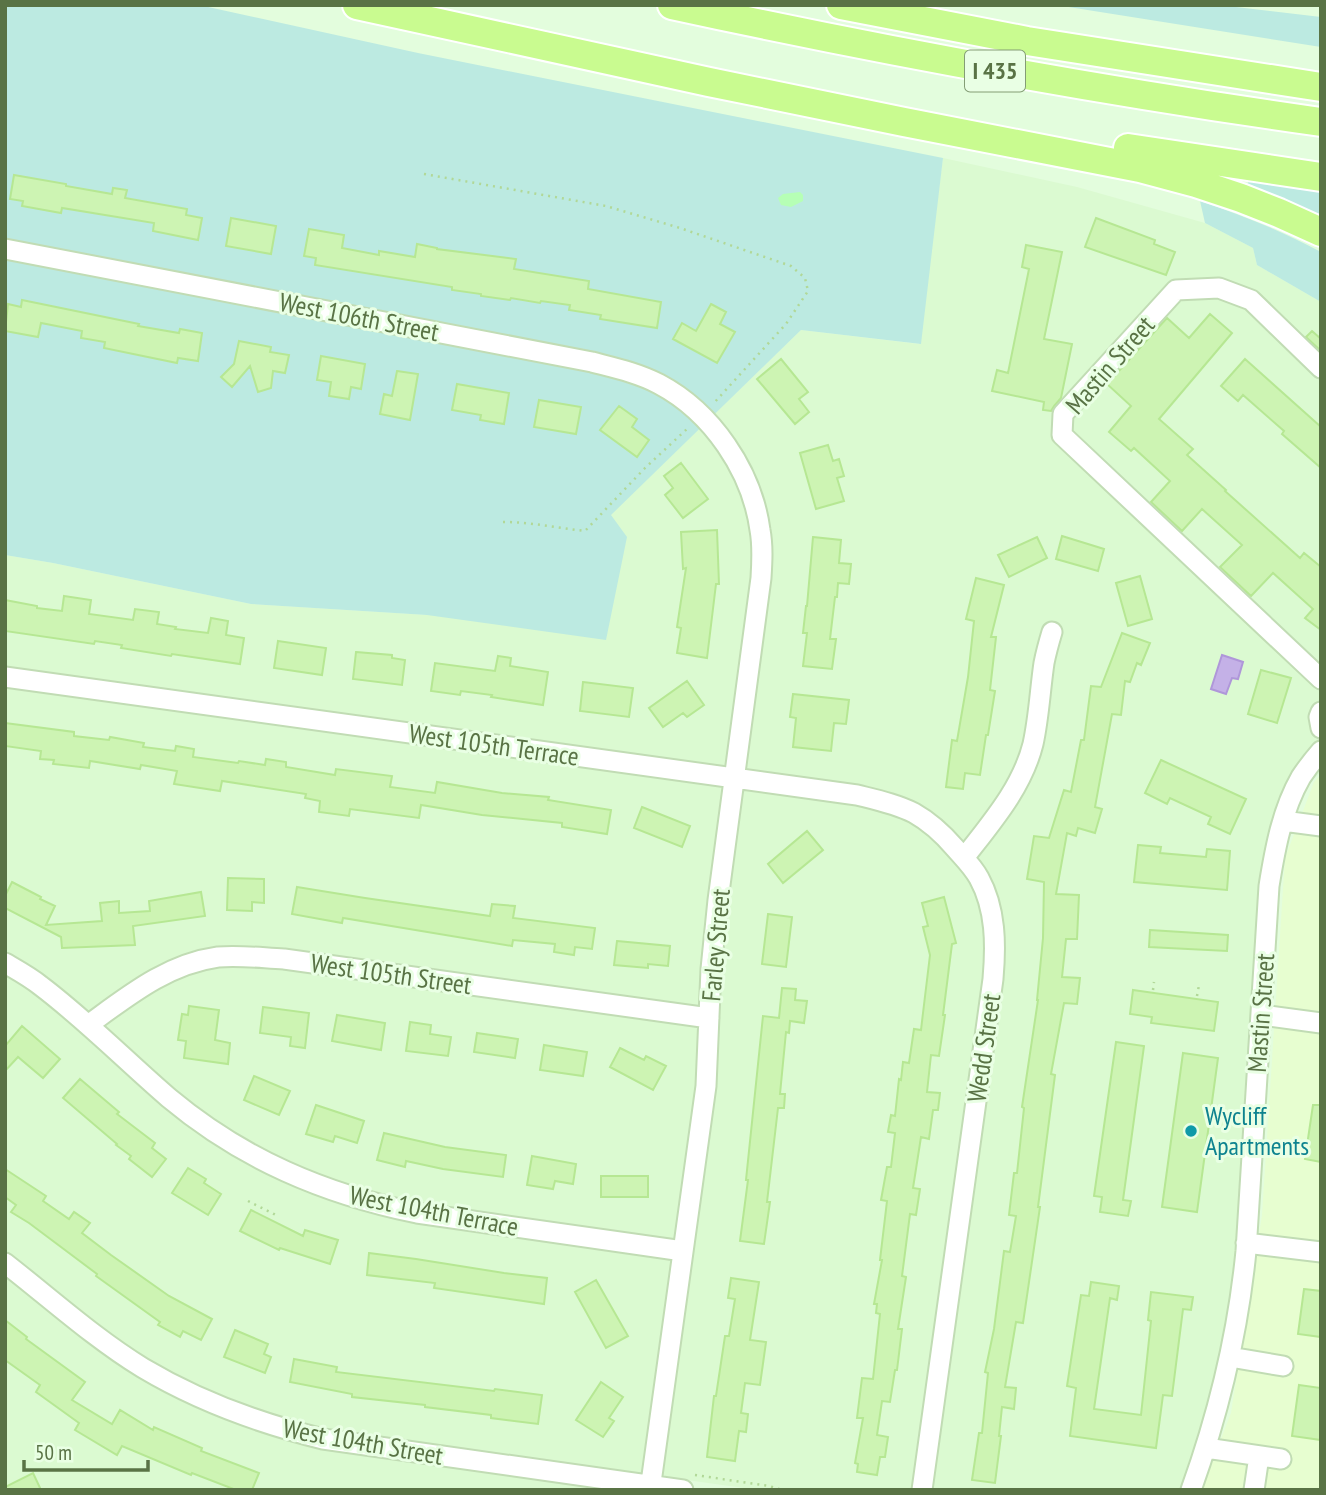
<svg xmlns="http://www.w3.org/2000/svg" width="1326" height="1495" font-family="'PT Sans Narrow',sans-serif">
	<style>
		.residential { fill: #dbfad1 }
		.commercial { fill: #e7fed0 }
		.green { fill: #bceae1 }
		.sand { fill: #b6ffb5 }
		.water { fill: #c4b1e7; stroke: #af97d9; stroke-width: 2 }
		.building { fill: #cdf4b3; stroke: #b6e793; stroke-width: 2 }
		.lines { fill: none; stroke-linecap: round; stroke-linejoin: round }
		.minor-casing { stroke: #c1dcb4; stroke-width: 23 }
		.highway-casing { stroke: #fff; stroke-width: 32 }
		.path { stroke: #b1d897; stroke-width: 2.5; stroke-dasharray: 2 5; stroke-linecap: butt }
		.minor { stroke: #fff; stroke-width: 19 }
		.highway { stroke: #c9fb90; stroke-width: 28 }
		.culture-dot { fill: #0f9aa8; stroke: #e9ffe4; stroke-width: 2.5 }
		.labels { text-anchor: middle; stroke-width: 6; stroke-linejoin: round; paint-order: stroke }
		.shield { fill: #e9ffe4; stroke: #849d75; stroke-width: 2 }
		.shield-label { font-size: 24px; font-weight: bold; fill: #597345 }
		.street-label { font-size: 26px; fill: #597345; stroke: #e9ffe4 }
		.culture-label { font-size: 26px; fill: #0d838f; stroke: #e9ffe4; text-anchor: start }
	</style>
	<rect width="100%" height="100%" fill="#e3fddd"/>
	<path class="residential" d="M943,158l134,29 128,36 48,25 4,17 64,37v470l-43,41 -40,462 -36,156 -23,59h-421l-114,-16 -3,16h-636v-935l48,8 198,41 176,11 183,-100 191,-185 118,14z"/>
	<path class="commercial" d="M1321,774v716h-120l30,-77 31,-198 23,-357 29,-76z"/>
	<path class="green" d="M5,5h194l219,48 525,105 -22,186 -120,-14 -190,185 16,22 -21,103 -179,-25 -176,-11 -198,-41 -48,-8z
		M1056,5h163l102,12v30z
		M1250,178l71,9v34l-75,-34z
		M1200,201c42,14 82,30 121,51v50l-64,-37 -4,-17 -48,-25z"/>
	<path class="sand" d="M800,192l3,3v6l-12,6 -10,-2 -3,-7 5,-4z"/>
	<path class="water" d="M1222,655l21,7 -5,17 -6,-1 -6,16 -15,-5z"/>
	<path class="building" d="M14,175l52,9v2l46,8 1,-6 14,2 -2,8 62,11 -1,6 16,3 -4,22 -45,-9 1,-8 -92,-15 -1,5 -39,-7 1,-5 -13,-2z
		M231,218l45,8 -5,28 -45,-8z
		M1096,218l59,22 -1,4 21,8 -9,23 -81,-28z
		M309,229l35,6 -2,13 37,7v-4l36,6 2,-13 20,4v1l79,10 -2,10 75,12 -1,8 73,13 -4,26 -57,-9 1,-4 -32,-5 1,-5 -29,-4 -1,2 -29,-5 -1,2 -29,-4v-2l-29,-4v-3l-137,-22 1,-7 -12,-2z
		M1026,245l36,7 -18,87 28,5 -11,54 -7,8 -3,5 -8,-1 1,-8 -52,-11 5,-21 11,3 21,-104 -7,-2z
		M22,300l117,24 -1,2 41,7 1,-4 22,4 -4,28 -20,-3 -1,5 -73,-15 1,-6 -24,-4 1,-7 -41,-8 -3,14 -33,-6 3,-27 13,3z
		M711,304l15,8 -6,12 15,8 -18,31 -44,-24 9,-16 14,8z
		M1210,314l22,19 -73,86 34,30 -6,6 39,35 -1,1 75,67 4,-5 17,14v63l-16,-12 8,-9 -40,-36 -22,23 -31,-29 22,-22 -40,-36 -20,22 -31,-29 19,-21 -36,-33 -3,3 -22,-19 22,-26 -24,-22 60,-66 22,20z
		M1312,331l9,8v12l-15,-14z
		M239,341l32,6 -1,5 19,3 -4,18 -12,-2 -2,17 -13,4 -8,-26 -18,21 -11,-10 13,-13z
		M321,356l44,8 -4,25 -10,-2 -2,12 -20,-3 2,-14 -14,-2z
		M781,359l27,33 -9,7 10,13 -14,12 -38,-45z
		M1245,359l76,68v41l-39,-34 2,-3 -41,-36 -5,6 -17,-15z
		M397,371l21,3 -8,46 -30,-6 4,-20 8,2z
		M457,384l52,9 -5,31 -24,-4 1,-5 -29,-5z
		M539,400l42,7 -5,27 -42,-7z
		M619,406l18,13 -5,8 17,13 -12,17 -37,-27z
		M828,445l5,16 6,-2 5,17 -7,2 7,23 -28,8 -16,-56z
		M681,463l27,36 -25,19 -18,-23 8,-7 -9,-12z
		M717,530l2,54h-3l-9,74 -30,-5 4,-25 -4,-1 9,-59 -3,1 -2,-37z
		M1062,536l42,13 -6,22 -42,-12z
		M813,537l28,3 -2,23 12,1 -2,20 -11,-1 -1,14h-2l-5,42h6l-4,30 -29,-3 4,-33h-4l3,-27h1z
		M1037,537l10,21 -38,19 -11,-22z
		M1140,576l12,43 -24,7 -12,-43z
		M976,578l28,7 -13,52h5l-6,53 5,1 -7,44h-2l-6,40 -15,-2 -2,16 -17,-2 6,-47 5,1 11,-64 6,-56 -8,-2z
		M64,596l27,4 -2,14 44,6 2,-11 24,3 -2,12 19,3 -1,2 33,4 3,-15 17,3 -2,14 18,3 -4,26 -68,-10 -1,2 -50,-8 1,-3 -27,-4 -1,3 -89,-13v-31l32,6v2l25,3z
		M1122,633l28,10 -9,22 -4,-2 -7,19 -5,-1 -4,34 -9,-1 -17,93 7,2 -7,24 -17,-5 -2,8 -9,-3 -11,61 23,1 -2,44h-11l-4,38 18,1 -3,26 -13,-1 -13,71 4,1 -17,132h2l-17,116 -7,-1 -11,65 11,1 -2,21 -12,-2 -3,29h2l-6,47 -23,-3 7,-47h3l6,-60 -3,-1 9,-43 10,-78 6,1 6,-36 -7,-1 5,-42h3l7,-65 -2,-1 16,-107h-1l6,-62 1,-56 -17,-3 7,-43 15,2 15,-48 7,2 10,-52h3l7,-54 10,1z
		M278,641l48,7 -4,27 -48,-7z
		M356,652l36,3v3l13,2 -3,25 -49,-6z
		M498,656l13,2 -1,8 38,6 -5,33 -52,-8 1,-2 -31,-4 -1,4 -29,-4 4,-28 60,8z
		M1261,670l30,8 -14,45 -29,-9z
		M687,681l17,24 -17,12 -4,-4 -20,14 -14,-19z
		M583,682l50,6 -4,29 -49,-6z
		M793,694l56,6 -3,24 -12,-1 -3,28 -38,-4 3,-29 -6,-1z
		M5,723l69,9v4l35,4 1,-3 34,6 -1,4 32,4 1,-5 18,3 -1,8 45,6 1,-2 26,4 1,-6 20,3v5l49,8 1,-6 56,7 -2,11 45,6 2,-11 65,11 47,4 -1,3 63,10 -4,24 -45,-7v-4l-80,-8 -61,-10 -2,13 -69,-9 -1,7 -30,-4 1,-11 -15,-3 1,-4 -84,-13 -2,10 -46,-7 3,-13 -36,-6 -1,4 -50,-8 -1,7 -36,-4 1,-4 -14,-1 1,-8 -36,-5z
		M1161,760l85,39 -16,35 -22,-10 3,-7 -41,-19 -3,6 -22,-11z
		M642,807l48,19 -8,21 -48,-19z
		M807,831l16,19 -40,33 -15,-19z
		M1138,845l23,2 -1,6 46,4 1,-8 23,2 -3,39 -93,-8z
		M228,878l36,1v24l-12,-1v9l-25,-1z
		M12,882l29,15 -1,2 15,7 -9,19 56,-4 -2,-18 19,-2v12l31,-2 -1,-10 52,-9 4,24 -72,10 2,19 -73,3 -1,-11 -56,-29v-12z
		M297,887l68,11 125,18 2,-12 23,2 -2,12 82,10 -3,21 -17,-2 -1,8 -20,-3 1,-8 -42,-4 -1,6 -169,-28 -1,5 -50,-9z
		M944,897l12,46 -4,1 -9,71h2l-6,41 -8,-1 -4,37 13,1 -2,17h-5l-4,29 -8,-2 -8,51 7,1 -4,26 -6,-1 -8,62 4,1 -8,52h4l-5,41h-2l-5,32 -8,-1 -5,34 11,2 -3,20h-5l-3,18 -20,-3 1,-8 -3,-1 8,-45h-6l5,-40 11,1 7,-65 -4,-1 1,-9h-3l8,-44h-2l7,-59 -6,-1 6,-33h4l4,-34 -7,-1 3,-17 4,1 4,-37 2,1 2,-18 6,1 5,-34 7,1 2,-17 7,-58 -7,-28 5,-1 -6,-23z
		M768,914l24,3 -6,50 -24,-3z
		M1150,930l78,5 -1,16 -78,-4z
		M617,941l53,5 -2,20 -20,-2v4l-34,-3z
		M782,988l14,1 -1,11 12,1 -3,22 -14,-2 -1,12 -3,-1 -6,62h5l-1,14h-6l-11,94h3l-6,42 -24,-3 8,-61h-2l17,-164 16,2z
		M1133,990l85,12 -4,29 -63,-8 1,-6 -22,-3z
		M189,1006l30,4 -4,30 15,3 -2,21 -44,-6 2,-17 -8,-1 4,-26 6,1z
		M263,1007l46,6 -4,35 -15,-2 1,-9 -31,-4z
		M337,1015l48,8 -4,27 -49,-9z
		M410,1022l21,3 -1,9 21,3 -3,19 -42,-5z
		M22,1026l38,33 -17,19 -25,-21 -13,14v-25z
		M477,1033l41,6 -3,19 -41,-6z
		M1116,1042l28,4 -21,154 8,1 -3,15 -28,-4 2,-15 -8,-1z
		M544,1045l43,7 -4,24 -43,-6z
		M620,1048l24,12 2,-4 20,10 -13,24 -43,-23z
		M1183,1053l35,5 -21,154 -35,-5z
		M254,1076l36,15 -11,24 -35,-15z
		M80,1079l39,33 -2,2 38,29 -3,5 14,11 -14,18 -23,-18 2,-3 -15,-11 1,-1 -54,-46z
		M316,1105l48,16 -7,22 -22,-7 -2,6 -27,-8z
		M1313,1105h8v57l-16,-3z
		M384,1133l61,14 61,8 -3,22 -60,-8 -37,-8 -1,6 -28,-7z
		M532,1156l44,8 -3,20 -18,-3 -2,8 -26,-4z
		M188,1168l18,11 -2,4 17,11 -13,21 -36,-22z
		M5,1169l41,27 -3,5 26,18 5,-7 16,11 -8,10 29,22 58,41 43,23 -11,21 -18,-9 -3,6 -22,-12 2,-3 -64,-46 1,-2 -68,-51 -18,-11 5,-7 -11,-8z
		M601,1176h47v21h-47z
		M251,1210l52,26 2,-6 33,10 -8,24 -50,-16 -1,2 -39,-19z
		M369,1253l47,6 88,14 43,5 -3,26 -110,-16 1,-5 -68,-8z
		M731,1278l28,4 -9,58 16,2 -6,43 -15,-2 -4,30 7,1 -2,18 -7,-1 -4,30 -28,-4 7,-61h2l9,-60h4l6,-37 -7,-1z
		M596,1280l32,56 -22,12 -31,-56z
		M1091,1282l28,4 -2,14 -7,-2 -16,111 47,6 10,-94 -3,-1 3,-28 42,5 -2,13 -8,-1 -11,87 -9,-1 -7,53 -86,-12 6,-48 -9,-2 14,-91 8,1z
		M1304,1289l17,2v46l-23,-3z
		M5,1320l22,17 -1,2 59,43 -13,18 40,24 8,-14 33,20 1,-3 48,21 -1,3 58,22 -7,17h-16l-44,-17 -1,2 -69,-29 -5,9 -42,-25 4,-7 -43,-31 4,-7 -35,-25z
		M235,1330l33,14 -4,10 7,3 -6,16 -41,-16z
		M294,1359l43,8 -1,5 158,19 1,-2 47,6 -4,29 -47,-6v-3l-66,-8v-2l-73,-8v-3l-62,-12z
		M601,1382l22,15 -14,21 5,3 -11,16 -27,-17z
		M1299,1385l22,3v52l-29,-4z
		M33,1473l8,17h-36v-3z"/>
	<g class="lines">
		<defs>
			<path id="minor" d="M5,249l587,113c23,6 46,11 67,22 53,28 93,87 101,146 3,16 2,32 1,48l-43,322 -7,69 -5,117 -56,404
				M1321,368l-70,-68 -32,-12 -43,2 -113,124 -1,21 259,244
				M5,677l852,118c20,5 39,9 57,18 16,9 29,21 41,35 8,9 18,19 24,30 17,31 17,67 14,101l-71,511
				M1321,712l-2,5 2,11
				M1283,821l38,5
				M964,858c27,-35 58,-70 69,-114 6,-27 7,-54 11,-81 2,-10 5,-21 8,-31
				M5,963c12,7 25,14 36,23 45,34 85,75 128,112 73,61 155,96 248,115l266,38
				M1261,1015l60,8
				M88,1025c40,-29 79,-61 130,-68 22,-2 44,1 66,2l425,59
				M1246,1243l75,9
				M5,1263c45,35 89,75 138,105 57,34 115,55 180,71l360,51
				M1230,1357l53,9
				M1206,1448l75,11
				M1191,1490c28,-78 47,-157 55,-239l23,-365c6,-37 13,-76 32,-109 6,-9 13,-18 20,-26
				M1254,1490l5,-34"/>
			<path id="highway" d="M357,5l352,77 195,40 236,46 56,15 45,15 38,15 42,19
				M672,5c216,47 430,86 649,117
				M841,5l186,36 294,46
				M1128,148l193,29"/>
		</defs>
		<use href="#minor" class="minor-casing"/>
		<use href="#highway" class="highway-casing"/>
		<path class="path" d="M424,174l182,32 74,22 111,38 14,12 3,13 -22,33 -73,80
			M503,522c28,0 55,6 82,9l60,-63 43,-40
			M1153,990l1,-8
			M1197,996l2,-11
			M248,1201l30,15
			M695,1475l74,11 13,4"/>
		<use href="#minor" class="minor"/>
		<use href="#highway" class="highway"/>
	</g>
	<circle class="culture-dot" cx="1191" cy="1131" r="7"/>
	<g class="labels">
		<rect class="shield" x="965" y="50.5" width="60" height="41" rx="5"/>
		<g class="shield-label">
			<text x="995" y="79">I 435</text>
		</g>
		<g class="street-label">
			<text transform="translate(359 317) rotate(11)" y="9">West 106th Street</text>
			<text transform="translate(1110 365) rotate(-49)" y="9">Mastin Street</text>
			<text transform="translate(494 745) rotate(8)" y="9">West 105th Terrace</text>
			<text transform="translate(716 945) rotate(-85)" y="9">Farley Street</text>
			<text transform="translate(391 974) rotate(8)" y="9">West 105th Street</text>
			<text transform="translate(1261 1013) rotate(-86)" y="9">Mastin Street</text>
			<text transform="translate(984 1048) rotate(-82)" y="9">Wedd Street</text>
			<text transform="translate(434 1211) rotate(11)" y="9">West 104th Terrace</text>
			<text transform="translate(363 1442) rotate(10)" y="9">West 104th Street</text>
		</g>
		<g class="culture-label">
			<text x="1205" y="1125">Wycliff<tspan x="1205" dy="30">Apartments</tspan></text>
		</g>
	</g>
	<rect width="1326" height="1495" fill="none" stroke="#597345" stroke-width="14"/>
	<path d="M24 1460v10h124v-10" fill="none" stroke="#597345" stroke-width="3.5"/>
	<text x="35" y="1460" font-size="21" fill="#597345" stroke="#e9ffe4" stroke-width="5" paint-order="stroke">50 m</text>
</svg>
